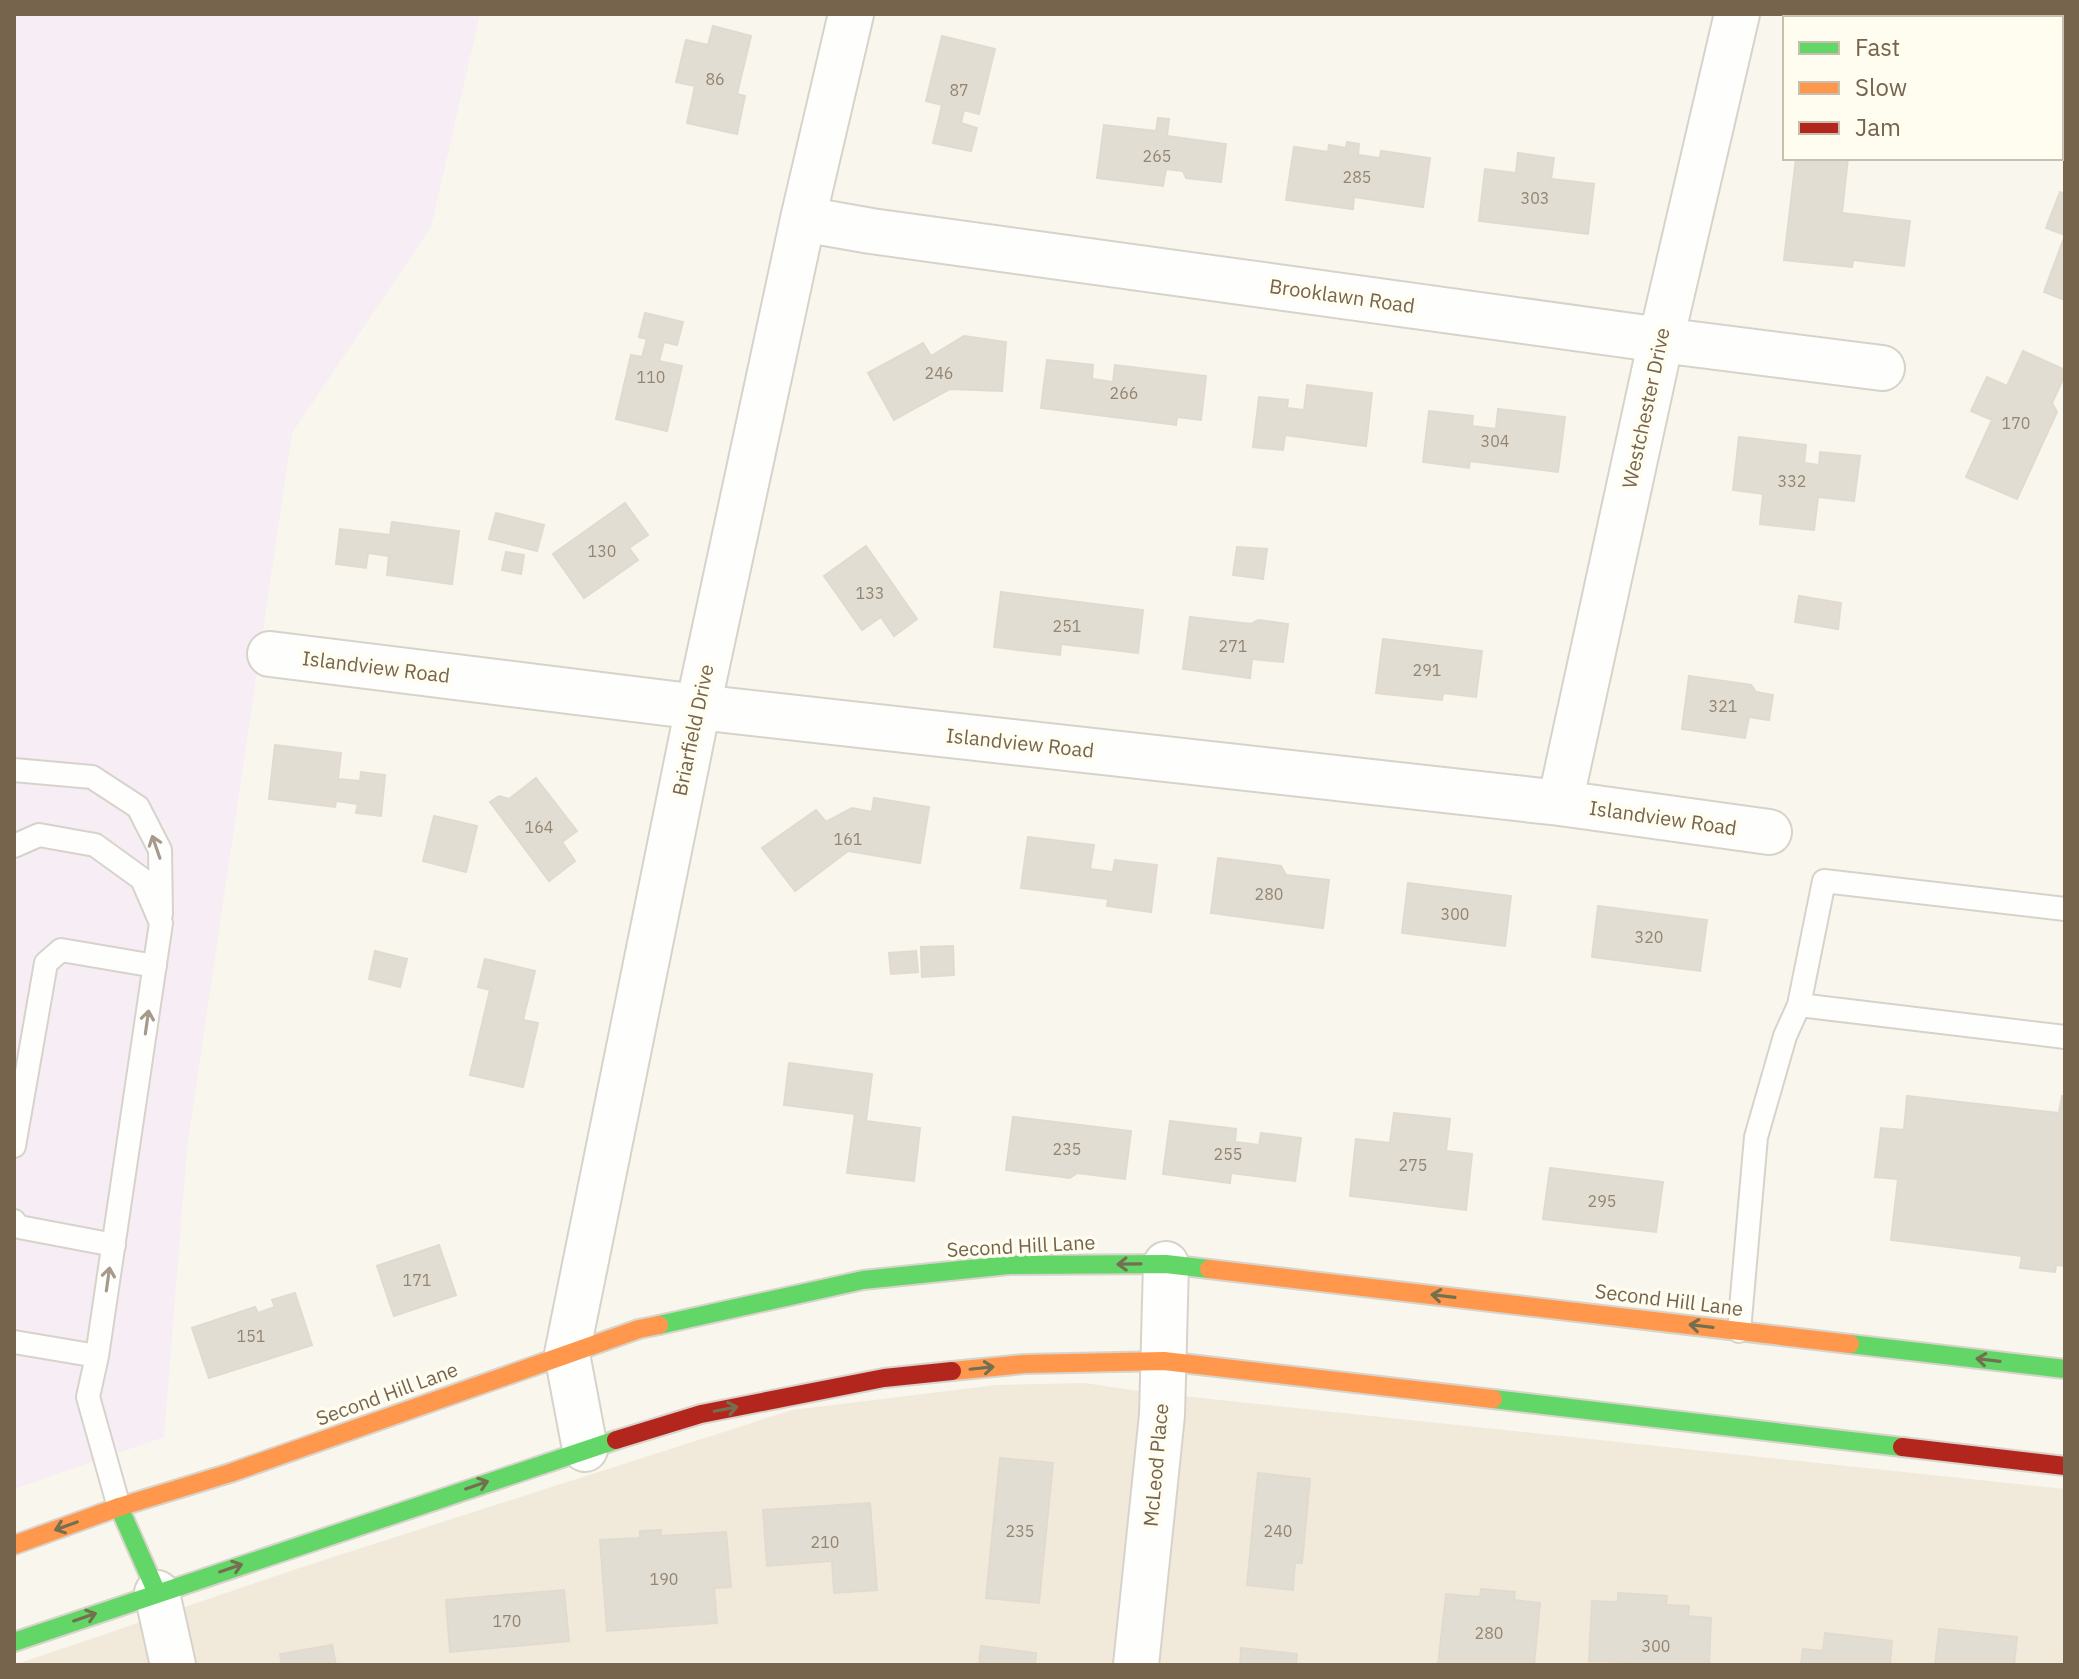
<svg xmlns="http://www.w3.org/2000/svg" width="2079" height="1679" font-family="'IBM Plex Sans',sans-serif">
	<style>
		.residential { fill: #f1eadb }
		.education { fill: #f7edf4 }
		.building { fill: #e2ddd2; stroke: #e1dacf; stroke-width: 2 }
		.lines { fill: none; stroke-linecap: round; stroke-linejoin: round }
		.lane-casing { stroke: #d7d3cb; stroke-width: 26 }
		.street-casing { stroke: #d7d3cb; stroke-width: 48 }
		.fast-casing { stroke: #d8d3cb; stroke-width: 22 }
		.slow-casing { stroke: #d8d3cb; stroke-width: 22 }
		.jam-casing { stroke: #d8d3cb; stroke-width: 22 }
		.lane { stroke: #fefefc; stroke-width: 22 }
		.street { stroke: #fefefc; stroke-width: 44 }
		.fast { stroke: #63d668; stroke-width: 18 }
		.slow { stroke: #ff974d; stroke-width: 18 }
		.jam { stroke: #b3261e; stroke-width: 18 }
		.oneway { stroke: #a69a8a }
		.oneway2 { stroke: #746f50 }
		.labels { text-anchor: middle; stroke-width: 7; stroke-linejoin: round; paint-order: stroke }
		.number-label { font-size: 16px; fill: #938571 }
		.street-label { font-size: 20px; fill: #76644d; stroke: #fffcf0 }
	</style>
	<rect width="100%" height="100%" fill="#f8f6ed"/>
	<path class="residential" d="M1085,1383l60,9 920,97v176h-2051l288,-98 490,-157 204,-25z"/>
	<path class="education" d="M14,14h466l-49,213 -139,206 -105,715 -23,289 -150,52z"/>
	<path class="building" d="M1824,14h145v4h-145z
		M713,26l38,10 -14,58 8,2 -8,38 -50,-11 8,-37 -19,-4 10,-42 22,5z
		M942,36l53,13 -16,65 -15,-4 -3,13 16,5 -6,23 -38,-8 9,-38 -16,-4z
		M1158,118l11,1 -2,17 59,8 -5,38 -35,-4 -3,-7 -17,-2 -3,17 -66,-8 7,-53 52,6z
		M1347,142l12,2 -1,11 22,3 1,-7 49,7 -7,49 -69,-10 -1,12 -67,-9 8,-53 34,5 1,-7 17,3z
		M1518,153l36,5 -3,21 43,5 -6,50 -109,-13 6,-52 31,4z
		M1796,158h52l-6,55 68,8 -6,45 -51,-6 -1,7 -68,-7z
		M2060,192l5,2v106l-21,-8 21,-57 -19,-7z
		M645,313l38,9 -6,23 -13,-3 -5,19 23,5 -15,65 -51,-12 15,-64 11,2 5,-18 -8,-2z
		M964,336l42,6 -4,49 -52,-2 -56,31 -26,-47 55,-30 8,13z
		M2023,351l42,19v5l-13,28 5,9 -40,87 -51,-22 26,-57 -21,-9 16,-34 20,9z
		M1047,360l46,5 -1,14 21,3 2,-17 91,11 -5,44 -24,-3 -1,8 -135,-17z
		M1307,385l65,8 -6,53 -81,-11 -2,15 -30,-3 6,-50 29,3 -1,8 17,2z
		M1498,409l67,8 -7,55 -88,-11 -1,7 -46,-6 6,-51 44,5 -1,10 24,3z
		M1739,437l67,8 -2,18 15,2 1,-13 40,4 -6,45 -36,-4 -4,33 -54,-6 3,-30 -30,-4z
		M625,503l23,32 -19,13 9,12 -54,38 -31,-44z
		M496,513l48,12 -7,26 -48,-12z
		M392,522l67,9 -7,53 -65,-9 2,-19 -21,-3 -2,15 -30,-4 4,-35 50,6z
		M866,546l51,73 -23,17 -13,-19 -19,13 -38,-54z
		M1237,547l30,2 -4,30 -30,-4z
		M506,552l18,3 -3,19 -19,-4z
		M1001,592l142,18 -5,43 -77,-9 -1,11 -66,-8z
		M1799,596l42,7 -3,26 -43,-7z
		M1190,617l61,7 7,-4 30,4 -5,38 -31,-3 -2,19 -67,-9z
		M1383,639l99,12 -6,46 -33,-4 -1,7 -66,-7z
		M1689,676l62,9 5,7 17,3 -4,25 -20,-3 -4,21 -63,-9z
		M275,745l66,8 -3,26 22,2 1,-9 24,3 -4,41 -25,-3 2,-9 -22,-3 -1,6 -66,-8z
		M536,778l41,53 -15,11 13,19 -26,20 -59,-79 9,-6 10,3z
		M874,798l55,9 -9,56 -72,-12 -53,40 -33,-43 54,-38 10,12 26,-14 20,4z
		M434,816l43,10 -11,46 -43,-11z
		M1028,837l66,8 -4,24 23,3 2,-12 42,5 -6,47 -44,-6 1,-7 -87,-11z
		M1218,858l63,8 5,9 43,5 -6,48 -112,-15z
		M1408,883l103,13 -6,50 -103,-13z
		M1598,906l109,14 -7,51 -108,-14z
		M953,946l1,29 -32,2 -1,-30z
		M375,951l32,8 -7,28 -31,-8z
		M916,951l2,21 -27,2 -2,-21z
		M485,959l50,12 -12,49 15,3 -15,64 -53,-12 20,-85 -12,-3z
		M789,1063l83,11 -6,47 54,7 -6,53 -67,-8 8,-59 -71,-9z
		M1907,1096l152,17 3,-17h3v170l-9,-1 -1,7 -35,-4 2,-12 -131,-16 7,-61 -23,-2 6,-49 23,2z
		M1394,1113l56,6 -4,32 26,3 -6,56 -116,-14 6,-57 34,4z
		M1013,1117l118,14 -6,48 -48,-6 -7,5 -64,-8z
		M1170,1121l66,8 -1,13 24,3 2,-12 40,5 -6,43 -64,-8 -1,10 -67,-9z
		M1550,1168l113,14 -7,50 -113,-13z
		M439,1245l17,50 -62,21 -17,-50z
		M295,1293l17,52 -103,33 -17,-50 63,-21 3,6 17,-6 -3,-7z
		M1000,1458l53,5 -14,140 -53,-5z
		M1258,1473l52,6 -8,84h-7l-2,27 -46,-5z
		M870,1503l7,87 -43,3 -2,-32 -65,5 -4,-56z
		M661,1530v6l65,-4 5,55 -17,1 3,35 -110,8 -7,-91 40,-2v-7z
		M1481,1589l34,3 -1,8 26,3 -6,62h-96l8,-71 34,3z
		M564,1590l5,51 -119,11 -4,-52z
		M1618,1593l49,3 -1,9 23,1 -1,10 23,2 -2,47h-83v-3l-37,-1 3,-60 26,1z
		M1939,1629l78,8 -3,28h-79z
		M1825,1633l67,8 -2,23 7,1h-96l2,-16 20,2z
		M332,1645l4,20h-54l-2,-11z
		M981,1646l55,7 -1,12h-56z
		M1241,1648l56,6 -1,11h-56z"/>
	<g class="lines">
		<defs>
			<path id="lane" d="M14,770l78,7 46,30 22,43 1,64
				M14,846l25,-11 56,10 47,34 19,44 -64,433 -9,41 31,110
				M2065,909l-241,-28 -25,124 266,32
				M14,1146l32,-183 15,-13 94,16
				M14,1221l5,6 95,18
				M1739,1331l17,-194 29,-101 14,-31
				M14,1342l83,14"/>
			<path id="street" d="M803,219l68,12 790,109 221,28
				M270,654l428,53 862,96 209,29
				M1560,803l101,-463 76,-326
				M585,1449l-18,-95 131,-647 105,-488 48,-205
				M157,1593l16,72
				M1136,1665l26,-250 4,-151"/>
			<path id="fast" d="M659,1325l204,-45 146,-15 157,-1 43,5
				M1850,1344l215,25
				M1493,1399l409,48
				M119,1507l38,86
				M14,1642l602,-202"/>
			<path id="slow" d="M1209,1269l641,75
				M952,1371l72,-7 140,-3 329,38
				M14,1545l105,-38 111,-34 409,-144 20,-4"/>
			<path id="jam" d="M616,1440l85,-26 183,-36 68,-7
				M1902,1447l163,19"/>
		</defs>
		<use href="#lane" class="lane-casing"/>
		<use href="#street" class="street-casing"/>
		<use href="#fast" class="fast-casing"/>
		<use href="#slow" class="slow-casing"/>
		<use href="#jam" class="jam-casing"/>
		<use href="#lane" class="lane"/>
		<use href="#street" class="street"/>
		<use href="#fast" class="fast"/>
		<use href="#slow" class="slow"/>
		<use href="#jam" class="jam"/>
	</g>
	<defs><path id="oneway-shaft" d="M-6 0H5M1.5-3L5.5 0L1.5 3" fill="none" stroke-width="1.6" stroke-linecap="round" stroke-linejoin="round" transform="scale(2)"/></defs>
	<g class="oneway">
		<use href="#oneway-shaft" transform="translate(156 847) rotate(-109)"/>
		<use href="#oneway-shaft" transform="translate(147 1022) rotate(-82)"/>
		<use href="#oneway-shaft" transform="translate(108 1279) rotate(-82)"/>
	</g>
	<g class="oneway2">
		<use href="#oneway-shaft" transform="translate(1129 1264) rotate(179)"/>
		<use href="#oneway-shaft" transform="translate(1443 1296) rotate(-173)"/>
		<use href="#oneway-shaft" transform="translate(1701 1326) rotate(-173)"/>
		<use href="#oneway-shaft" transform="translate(1988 1360) rotate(-173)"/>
		<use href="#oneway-shaft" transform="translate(982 1368) rotate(-6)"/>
		<use href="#oneway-shaft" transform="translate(726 1409) rotate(-11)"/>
		<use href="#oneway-shaft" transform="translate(477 1485) rotate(-19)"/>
		<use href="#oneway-shaft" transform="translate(66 1526) rotate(160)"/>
		<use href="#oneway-shaft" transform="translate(231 1568) rotate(-19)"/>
		<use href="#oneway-shaft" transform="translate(85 1617) rotate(-19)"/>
	</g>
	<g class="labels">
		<g class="number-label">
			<text x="715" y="85">86</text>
			<text x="959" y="96">87</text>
			<text x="1157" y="162">265</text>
			<text x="1357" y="183">285</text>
			<text x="1535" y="204">303</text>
			<text x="939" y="379">246</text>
			<text x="651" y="383">110</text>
			<text x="1124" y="399">266</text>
			<text x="2016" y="429">170</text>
			<text x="1495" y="447">304</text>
			<text x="1792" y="487">332</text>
			<text x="602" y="557">130</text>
			<text x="870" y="599">133</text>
			<text x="1067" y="632">251</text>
			<text x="1233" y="652">271</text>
			<text x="1427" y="676">291</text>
			<text x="1723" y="712">321</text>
			<text x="539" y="833">164</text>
			<text x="848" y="845">161</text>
			<text x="1269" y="900">280</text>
			<text x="1455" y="920">300</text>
			<text x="1649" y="943">320</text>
			<text x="1067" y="1155">235</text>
			<text x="1228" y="1160">255</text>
			<text x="1413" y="1171">275</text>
			<text x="1602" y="1207">295</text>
			<text x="417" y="1286">171</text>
			<text x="251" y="1342">151</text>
			<text x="1020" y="1537">235</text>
			<text x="1278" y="1537">240</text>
			<text x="825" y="1548">210</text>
			<text x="664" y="1585">190</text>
			<text x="507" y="1627">170</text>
			<text x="1489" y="1639">280</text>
			<text x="1656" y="1652">300</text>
		</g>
		<g class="street-label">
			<text transform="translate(1342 296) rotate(8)" y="7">Brooklawn Road</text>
			<text transform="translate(1646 408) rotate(-78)" y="7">Westchester Drive</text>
			<text transform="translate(376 667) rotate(7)" y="7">Islandview Road</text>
			<text transform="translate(693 730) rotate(-78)" y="7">Briarfield Drive</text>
			<text transform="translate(1020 743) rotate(6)" y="7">Islandview Road</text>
			<text transform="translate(1663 818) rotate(8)" y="7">Islandview Road</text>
			<text transform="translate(1021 1246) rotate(-3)" y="7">Second Hill Lane</text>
			<text transform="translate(1669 1300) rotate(7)" y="7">Second Hill Lane</text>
			<text transform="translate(387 1394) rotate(-20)" y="7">Second Hill Lane</text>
			<text transform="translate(1156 1465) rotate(-85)" y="7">McLeod Place</text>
		</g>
	</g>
	<rect width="2079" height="1679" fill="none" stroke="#76644d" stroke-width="32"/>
	<rect x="1783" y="16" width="280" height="144" fill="#fffcf0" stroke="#c8bfaf" stroke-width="2"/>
	<rect x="1799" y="42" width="40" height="12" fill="#63d668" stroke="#c8bfaf" stroke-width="2"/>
	<text x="1855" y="56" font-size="24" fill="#76644d">Fast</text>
	<rect x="1799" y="82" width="40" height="12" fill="#ff974d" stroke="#c8bfaf" stroke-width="2"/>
	<text x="1855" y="96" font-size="24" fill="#76644d">Slow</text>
	<rect x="1799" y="122" width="40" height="12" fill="#b3261e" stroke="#c8bfaf" stroke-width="2"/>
	<text x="1855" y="136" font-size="24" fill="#76644d">Jam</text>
</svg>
